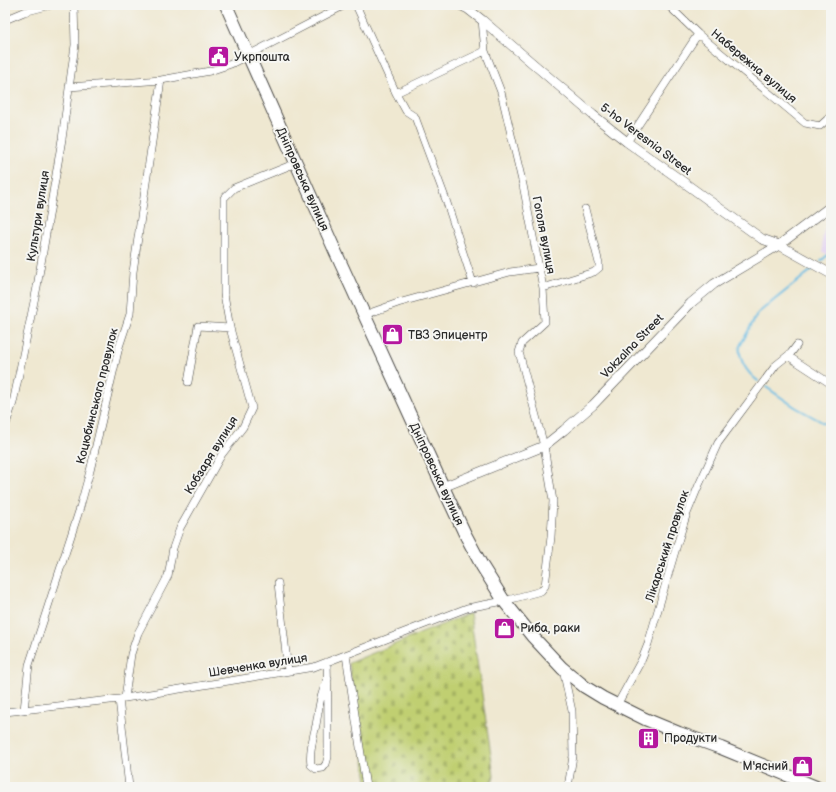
<svg xmlns="http://www.w3.org/2000/svg" width="836" height="792" font-family="'Balsamiq Sans',sans-serif">
	<style>
		.built { fill: #e3d3f2 }
		.cemetery { fill: url(#cemetery-stones); stroke: #767d4e }
		.lines { fill: none; stroke-linecap: round; stroke-linejoin: round }
		.stream { stroke: #68bde5; stroke-width: 2 }
		.street-casing { stroke: #484744; stroke-width: 8 }
		.secondary-casing { stroke: #484744; stroke-width: 10 }
		.highway-casing { stroke: #484744; stroke-width: 14 }
		.street { stroke: #fff; stroke-width: 7 }
		.secondary { stroke: #fff; stroke-width: 9 }
		.highway { stroke: #fff; stroke-width: 12 }
		.labels { text-anchor: middle; stroke-width: 4; stroke-linejoin: round; paint-order: stroke }
		.poi-label { font-size: 12px; fill: #2b2b2b; stroke: #f6f6f2; text-anchor: start }
		.street-label { font-size: 12px; fill: #2b2b2b; stroke: #f6f6f2 }
	</style>
	<defs>
		<pattern id="cemetery-stones" width="16" height="16" patternUnits="userSpaceOnUse"><rect width="16" height="16" fill="#c0cf71"/><path d="M2 7V4a2 2 0 0 1 4 0v3zM10 15v-3a2 2 0 0 1 4 0v3z" fill="#a5b262"/></pattern>
	</defs>
	<rect width="100%" height="100%" fill="#f6f6f2"/>
	<filter id="ink" filterUnits="userSpaceOnUse"><feTurbulence type="fractalNoise" baseFrequency=".025" numOctaves="2"/><feDisplacementMap in="SourceGraphic" scale="8" xChannelSelector="R" yChannelSelector="G"/><feConvolveMatrix kernelMatrix="1 2 1 2 8 2 1 2 1" color-interpolation-filters="sRGB"/></filter>
	<filter id="wash" filterUnits="userSpaceOnUse"><feTurbulence type="fractalNoise" baseFrequency=".012" numOctaves="4" result="noise"/><feDisplacementMap in="SourceGraphic" scale="16" xChannelSelector="R" yChannelSelector="G"/><feGaussianBlur stdDeviation="0.9" result="paint"/><feColorMatrix in="noise" values="0 0 0 0 0 0 0 0 0 0 0 0 0 0 0 0 0 1.4 0 .05"/><feComposite in="paint" operator="in"/></filter>
	<g filter="url(#wash)">
		<rect width="100%" height="100%" fill="#efe8d1"/>
		<path class="built" d="M831,224v33l-8,-5 -1,-11 2,-11z"/>
		<path class="cemetery" d="M470,613l24,163 -3,11h-123l-19,-124z"/>
		<g class="lines">
			<path class="stream" d="M821,261l10,-9
				M758,381c-11,-8 -20,-22 -18,-35l18,-33 55,-44
				M766,387l29,20 36,20"/>
		</g>
	</g>
	<g filter="url(#ink)">
		<g class="lines">
			<defs>
				<path id="street" d="M356,5l40,88 89,-42
					M668,5l30,29 107,89 15,3 11,-10
					M5,20l19,-8 27,-7
					M69,87l92,-7 49,-9 21,-7 114,-59
					M396,93l10,18 9,6 31,83 27,83
					M627,142l71,-108
					M543,288l51,-16 5,-4v-5l-14,-54
					M364,315l34,-12 112,-31 29,-4
					M788,356l43,28
					M188,382l10,-56 32,2
					M5,427l8,-24 24,-116 25,-148 13,-94 -1,-40
					M278,583l10,88
					M346,655l20,132
					M327,662c1,31 1,63 1,95l-2,7 -3,4 -7,1 -5,-4c-2,-13 2,-27 5,-40 3,-16 4,-32 12,-46
					M563,670l9,41 1,45 -5,31
					M125,698l6,-44 7,-21 30,-57 5,-28 7,-20 42,-74 21,-27 9,-19 -22,-80 -6,-34v-96l10,-10 62,-25
					M119,699l10,88
					M617,705l25,-46 6,-15 28,-96 10,-32 12,-29 20,-44 58,-78 15,-12 6,-8
					M24,710l5,-45 50,-154 11,-40 29,-124 11,-33 3,-42 28,-192
					M5,712l114,-13 195,-32 153,-59 37,-7 37,-10 4,-5 6,-49 2,-36 -9,-55 -25,-94 3,-9 23,-21 -2,-34 -20,-103 -22,-93 -16,-41 -3,-31"/>
				<path id="secondary" d="M460,5l8,4 14,11 111,95 34,27 55,39 80,58 17,6 52,29
					M443,487l101,-41 20,-16 29,-25 98,-102 23,-19 65,-39 52,-39"/>
				<path id="highway" d="M226,5l110,248 107,234 22,47 17,32 22,35 29,36 29,31 23,19 18,11 42,21 34,14 42,15 95,39"/>
			</defs>
			<use href="#street" class="street-casing"/>
			<use href="#secondary" class="secondary-casing"/>
			<use href="#highway" class="highway-casing"/>
			<use href="#street" class="street"/>
			<use href="#secondary" class="secondary"/>
			<use href="#highway" class="highway"/>
		</g>
	</g>
	<defs>
		<symbol id="civic-square" viewBox="-11 -11 22 22"><rect x="-9" y="-9" width="18" height="18" rx="4" fill="#b5179e" stroke="#f6f6f2"/><path d="M-.6-6.5H3V-4.5H.6V-3L4-1V1h2V6H-6V1h2V-1L-.6-3ZM-1.2 2.5V6h2.4V2.5Z" fill="#fff"/></symbol>
		<symbol id="shop-square" viewBox="-11 -11 22 22"><rect x="-9" y="-9" width="18" height="18" rx="4" fill="#b5179e" stroke="#f6f6f2"/><path d="M-5-2.5h2.3a2.7 3.5 0 0 1 5.4 0H5L5.5 6h-11ZM-1.5-2.5h3a1.5 2.3 0 0 0-3 0Z" fill="#fff"/></symbol>
		<symbol id="building-square" viewBox="-11 -11 22 22"><rect x="-9" y="-9" width="18" height="18" rx="4" fill="#b5179e" stroke="#f6f6f2"/><path d="M-4-6H4V6H1V3H-1V6H-4ZM-2.5-4.3h1.7v1.8h-1.7ZM.8-4.3h1.7v1.8H.8ZM-2.5-1h1.7V.8h-1.7ZM.8-1h1.7V.8H.8Z" fill="#fff"/></symbol>
	</defs>
	<g fill-rule="evenodd">
		<use href="#civic-square" x="206" y="44" width="25" height="25"/>
		<use href="#shop-square" x="380" y="322" width="25" height="25"/>
		<use href="#shop-square" x="492" y="616" width="25" height="25"/>
		<use href="#building-square" x="636" y="726" width="25" height="25"/>
		<use href="#shop-square" x="790" y="754" width="25" height="25"/>
	</g>
	<g class="labels">
		<g class="poi-label">
			<text x="234" y="61">Укрпошта</text>
			<text x="408" y="339">ТВЗ Эпицентр</text>
			<text x="520" y="632">Риба, раки</text>
			<text x="664" y="742">Продукти</text>
			<text x="788" y="770" text-anchor="end">М'ясний</text>
		</g>
		<g class="street-label">
			<text transform="translate(754 66) rotate(40)" y="4">Набережна вулиця</text>
			<text transform="translate(646 139) rotate(37)" y="4">5-ho Veresnia Street</text>
			<text transform="translate(303 179) rotate(66)" y="4">Дніпровська вулиця</text>
			<text transform="translate(38 216) rotate(-81)" y="4">Культури вулиця</text>
			<text transform="translate(544 235) rotate(79)" y="4">Гоголя вулиця</text>
			<text transform="translate(632 346) rotate(-46)" y="4">Vokzalna Street</text>
			<text transform="translate(97 396) rotate(-76)" y="4">Коцюбинського провулок</text>
			<text transform="translate(211 455) rotate(-58)" y="4">Кобзаря вулиця</text>
			<text transform="translate(437 474) rotate(65)" y="4">Дніпровська вулиця</text>
			<text transform="translate(667 546) rotate(-72)" y="4">Лікарський провулок</text>
			<text transform="translate(258 665) rotate(-9)" y="4">Шевченка вулиця</text>
		</g>
	</g>
	<rect width="836" height="792" fill="none" stroke="#f6f6f2" stroke-width="20"/>
</svg>
